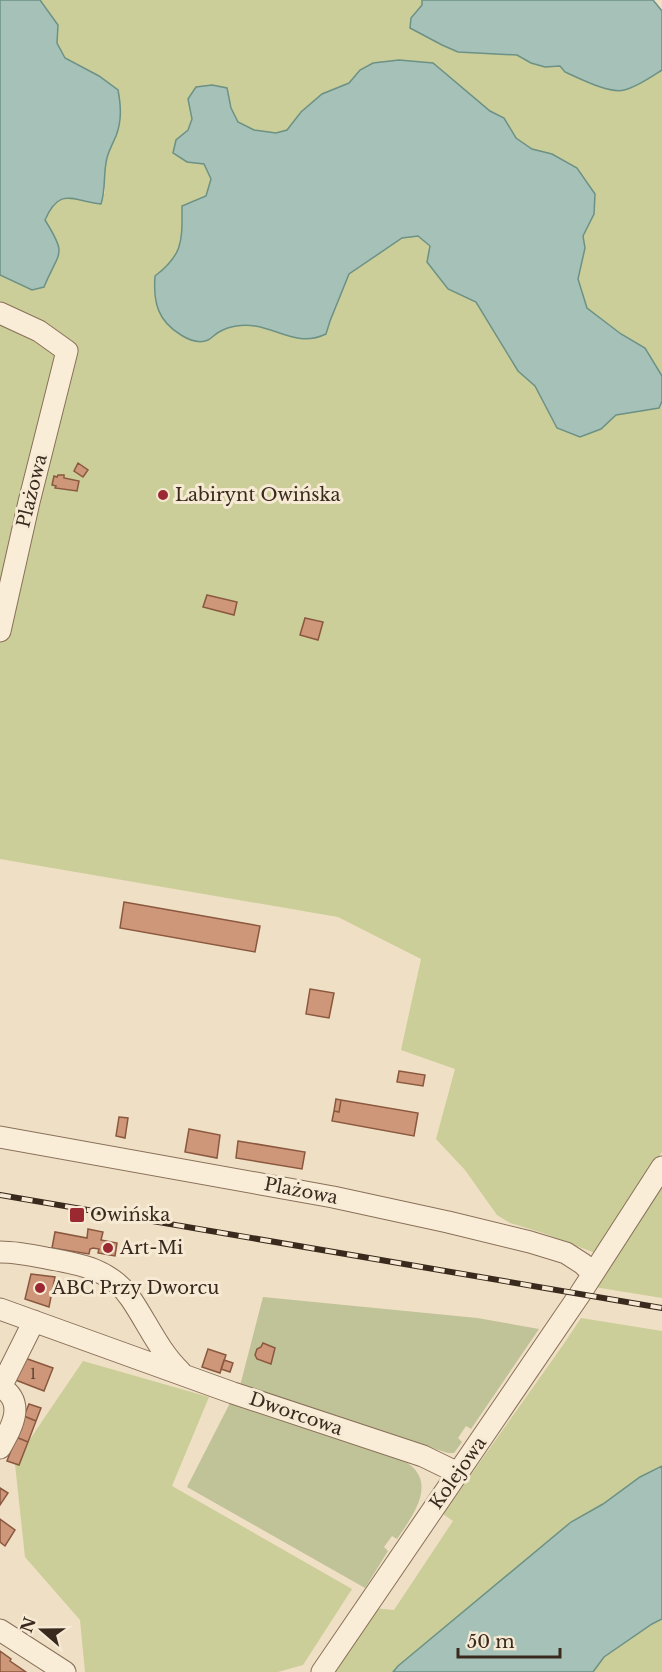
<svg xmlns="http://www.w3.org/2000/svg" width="662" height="1672" font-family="'Libre Baskerville',serif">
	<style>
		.green { fill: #cbce98 }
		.cemetery { fill: #c0c297 }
		.water { fill: #a6c2b8; stroke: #6c9185; stroke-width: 1.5 }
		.building { fill: #ce9779; stroke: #8a583f; stroke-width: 1.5 }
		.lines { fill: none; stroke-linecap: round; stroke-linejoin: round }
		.minor-casing { stroke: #8a705a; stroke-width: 23 }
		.minor { stroke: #f9edd8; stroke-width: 21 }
		.rail-casing { stroke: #3a2a1e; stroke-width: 6 }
		.rail { stroke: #f6ead4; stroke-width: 4; stroke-dasharray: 11; stroke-linecap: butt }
		.poi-dot { fill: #9a2931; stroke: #f6ead4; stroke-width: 2 }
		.labels { text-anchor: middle; stroke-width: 6; stroke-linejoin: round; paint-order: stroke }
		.number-label { font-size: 15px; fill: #5f4535 }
		.street-label { font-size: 18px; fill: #3a2a1e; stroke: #f6ead4 }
		.poi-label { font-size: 18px; fill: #3a2a1e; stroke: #f6ead4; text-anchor: start }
	</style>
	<rect width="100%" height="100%" fill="#efdfc4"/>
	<path class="green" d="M40,0h382v5l-11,13 17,19 14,8 75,10 14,8 14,4 15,-1 5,6c14,6 44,22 59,18 13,-3 27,-13 38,-20v306l-17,-28 -24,-14 -34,-26 -9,-29 7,-31 -2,-12 11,-22 -42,-60 -20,-5 -16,-11 -12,-20 -14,-7 -130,-41 -11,13 -27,11 -21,18 -14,18 -11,3 -22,-3 -16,-8 -7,-14 -43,-9c5,23 6,26 -12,41l11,22 17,2 8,15 -6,17 -24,10c0,35 3,47 -27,70l52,64 13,-9 20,-6 16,1 28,9 42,-1 4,-13 19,-47 53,-36 16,-2 12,11 18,41 28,14 42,69 17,15 22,42 44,1 15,-14 43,-7 3,-7v751l-58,84 -9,17 -52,-20 -33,-10 -13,-8 -32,-45 -29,-31 19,-70 -54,-19 20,-91 -83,-42 -338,-58v-584l44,12c15,-37 24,-30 1,-67 11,-25 23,-25 46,-17l14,-10c-4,-21 4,-41 12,-60l-37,-66 -15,-9 -8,-15 1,-18z
		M662,1183v115l-68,-11z
		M581,1318l81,13v135l-22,11 -37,27 -33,18 -172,144 -5,6h-62l42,-64 21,2 59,-89 -10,-7 120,-169z
		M83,1361l126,36 -37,89 180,103 -49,76 -25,7h-193l-5,-52 -55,-63 -10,-93 4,1 9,-23z
		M662,1619v53h-69l11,-15 48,-33z"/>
	<path class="cemetery" d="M263,1297l214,21 62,11 -68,100 -5,-3 -8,12 4,4 -8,11h-6l-208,-67z
		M231,1401l173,60c36,20 8,56 -7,78l-5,-3 -8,11 4,4 -23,37 -178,-101z"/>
	<path class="water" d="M0,0h40l18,25 -1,18 8,15 34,18 19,14c3,16 4,30 -2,46 -3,7 -7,14 -9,22 -4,15 -1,31 -6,46 -27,-2 -41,-19 -56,16 23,37 14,30 -1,67l-12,3 -32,-15z
		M422,0h231l9,11v59c-11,7 -25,17 -38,20 -15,4 -45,-12 -59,-18l-5,-6 -15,1 -14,-4 -14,-8 -59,-3 -16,-7 -32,-17 1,-10 11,-13z
		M399,60l34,3 57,48 14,7 12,20 16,11 20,5 25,14 18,26 -1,20 -11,22 2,12 -7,31 9,29 34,26 24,14 17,28v25l-3,7 -43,7 -15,14 -21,8 -23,-9 -22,-42 -17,-15 -42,-69 -28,-13 -21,-27 3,-16 -12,-10 -16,2 -53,36 -19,47 -4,13c-27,13 -46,-4 -71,-8 -12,-2 -26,0 -36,6 -4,2 -7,6 -11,8 -9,4 -19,0 -27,-5 -23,-14 -28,-32 -26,-59 29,-22 27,-36 27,-70l24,-10 5,-17 -7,-15 -17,-2 -14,-9 3,-13 12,-10 4,-11 -4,-20 8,-12 16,-2 15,3 4,20 7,14 16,8 22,3 11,-3 14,-18 21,-18 27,-11 11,-13 13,-7z
		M662,1466v153l-10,5 -48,33 -11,15h-200l5,-6 173,-144 32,-18 37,-27z"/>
	<path class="building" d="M78,463l10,7 -5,7 -9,-6z
		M58,475h6v3l15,3 -2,10 -22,-3 1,-2 -4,-1 2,-9 3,1z
		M207,595l30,7 -3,13 -31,-8z
		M305,618l18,4 -5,18 -18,-5z
		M124,902l136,24 -5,26 -135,-24z
		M310,989l24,4 -5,25 -23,-4z
		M399,1071l26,4 -2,11 -26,-4z
		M336,1099l5,1 -2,12 -5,-1z
		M341,1100l77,13 -4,23 -82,-15 2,-10 5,1z
		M119,1117l9,1 -3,20 -9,-2z
		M189,1129l31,6 -3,23 -32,-6z
		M238,1141l67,11 -3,17 -66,-11z
		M88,1229l15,3 -2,8 16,3 -2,13 -17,-3 1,-4 -6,-1 -3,1 -1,5 -37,-6 3,-16 32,6z
		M31,1274l24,3 -6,30 -24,-8z
		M263,1343l12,5 -4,16 -14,-5 -2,-4 2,-6 4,-2z
		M208,1349l18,6 -6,18 -18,-6z
		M22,1357l31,11 -9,23 -31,-12z
		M224,1360l9,3 -3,9 -9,-3z
		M29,1404l12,4 -5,13 -12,-5z
		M24,1416l12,5 -8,21 -12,-5z
		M16,1437l12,5 -9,23 -12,-4z
		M0,1488l8,5 -8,12z
		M0,1519l15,11 -10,16 -5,-4z
		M0,1651l11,8 -1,2 16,11h-26z"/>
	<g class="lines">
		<defs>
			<path id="minor" d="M0,313l39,18 28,20 -38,151 -29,129
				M0,1137l333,60 115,25 82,20 36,11 17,11 10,10
				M0,1252c16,0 31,3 46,6 34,6 65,11 85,41 17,25 28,52 50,73
				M0,1309l233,84 190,63 35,17
				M0,1448c12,-21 26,-45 1,-61l33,-66
				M0,1630l65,42
				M322,1672l258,-378 82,-127"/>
		</defs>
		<use href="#minor" class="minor-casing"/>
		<use href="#minor" class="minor"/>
		<defs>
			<path id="rail" d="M0,1195l662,113"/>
		</defs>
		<use href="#rail" class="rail-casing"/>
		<use href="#rail" class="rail"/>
	</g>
	<g class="poi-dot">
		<circle cx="163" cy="495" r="6"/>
		<rect x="69" y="1207" width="16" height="16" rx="3"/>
		<circle cx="108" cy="1248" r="6"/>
		<circle cx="40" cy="1288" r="6"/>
	</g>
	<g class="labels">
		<g class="number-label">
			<text x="33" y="1379">1</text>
		</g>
		<g class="street-label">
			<text transform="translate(32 491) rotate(-76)" y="6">Plażowa</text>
			<text transform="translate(301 1191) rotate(11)" y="6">Plażowa</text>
			<text transform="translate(296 1414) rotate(19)" y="6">Dworcowa</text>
			<text transform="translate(458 1473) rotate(-55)" y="6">Kolejowa</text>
		</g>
		<g class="poi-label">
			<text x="175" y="501">Labirynt Owińska</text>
			<text x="90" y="1221">Owińska</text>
			<text x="120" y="1254">Art-Mi</text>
			<text x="52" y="1294">ABC Przy Dworcu</text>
		</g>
	</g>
	<g transform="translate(42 1630) rotate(290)" stroke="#f6ead4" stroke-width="4.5" paint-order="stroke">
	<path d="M0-4.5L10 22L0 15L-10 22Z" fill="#3a2a1e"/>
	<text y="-9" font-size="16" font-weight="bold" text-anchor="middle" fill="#3a2a1e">N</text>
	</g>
	<path d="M458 1648v9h102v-9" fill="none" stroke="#3a2a1e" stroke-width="3"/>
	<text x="467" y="1648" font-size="18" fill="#3a2a1e" stroke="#f6ead4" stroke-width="4.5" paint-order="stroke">50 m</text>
</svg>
